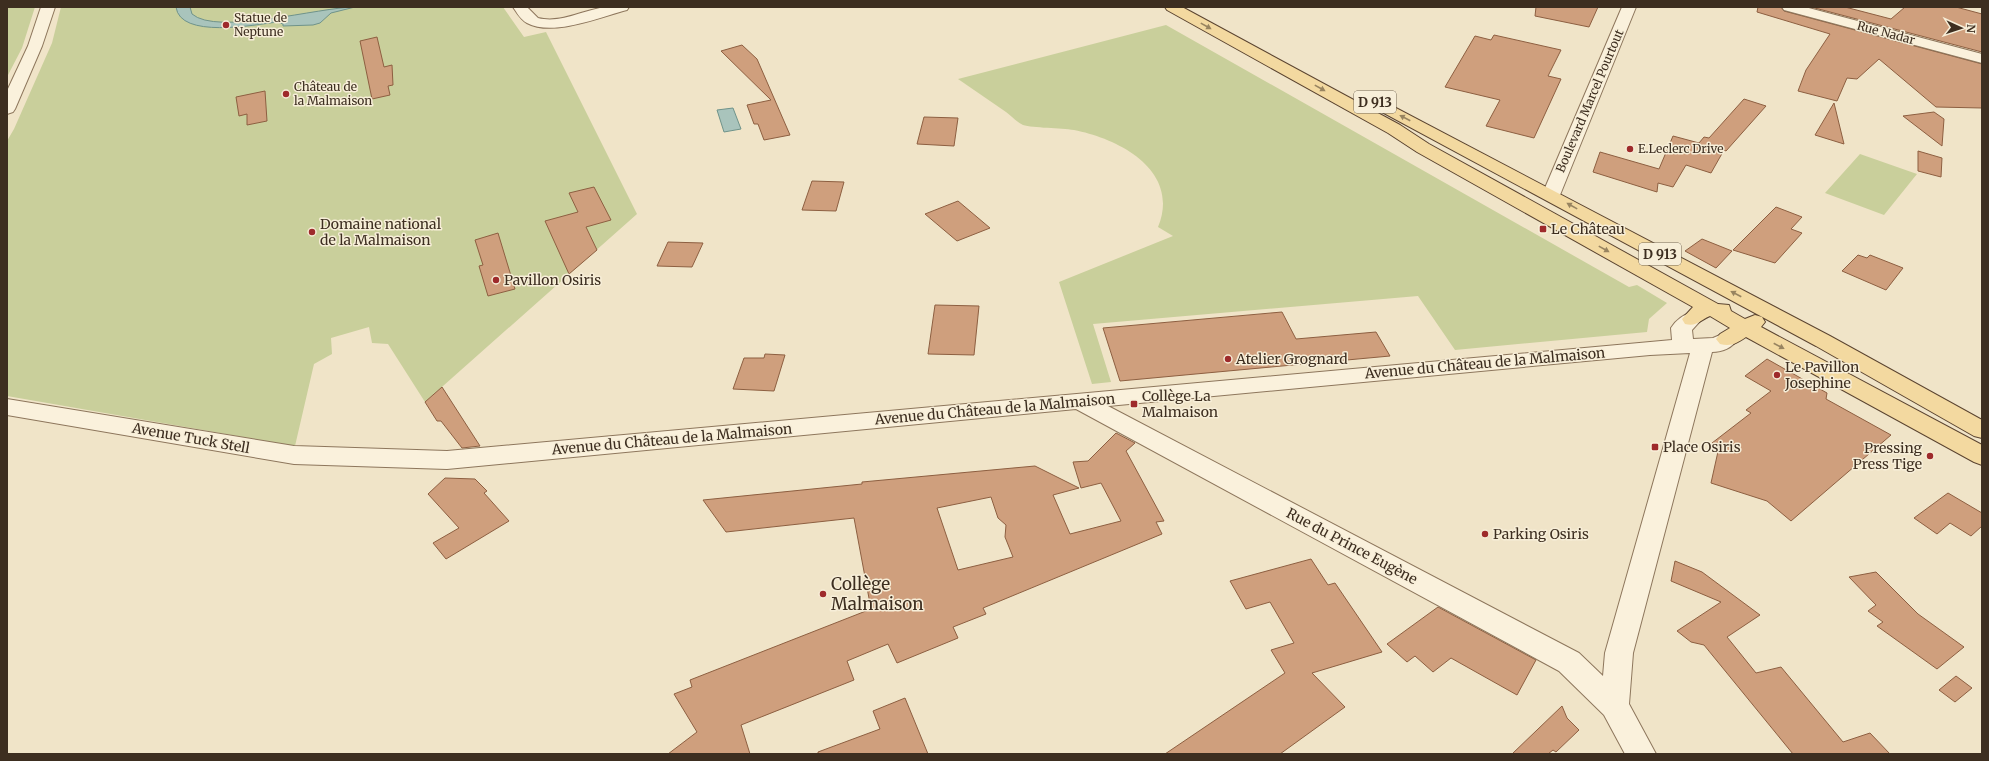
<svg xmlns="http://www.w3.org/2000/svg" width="1989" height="761" font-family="Merriweather,serif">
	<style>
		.green { fill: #c9cf9b }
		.water { fill: #a9c4bc; stroke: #6f938a }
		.building { fill: #cf9f7d; stroke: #8d5f41; fill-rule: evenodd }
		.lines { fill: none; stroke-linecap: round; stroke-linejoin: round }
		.minor-casing { stroke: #8d765c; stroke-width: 2 }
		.major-casing { stroke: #5b4430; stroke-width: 2 }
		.minor { fill: #faf1dc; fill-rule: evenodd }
		.major { fill: #f3d9a0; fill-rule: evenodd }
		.oneway { fill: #988460 }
		.poi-dot { fill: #9e2a2b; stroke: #f7eed8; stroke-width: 1.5 }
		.labels { text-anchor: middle; stroke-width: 3; stroke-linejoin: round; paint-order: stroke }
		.far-poi-label { font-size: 12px; fill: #3d2e20; stroke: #f7eed8; text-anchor: start }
		.far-street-label { font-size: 12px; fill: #3d2e20; stroke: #f7eed8 }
		.shield { fill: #f7eed8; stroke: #756857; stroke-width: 1 }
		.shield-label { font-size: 13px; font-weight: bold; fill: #3d2e20 }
		.poi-label { font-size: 14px; fill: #3d2e20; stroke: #f7eed8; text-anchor: start }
		.street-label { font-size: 14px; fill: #3d2e20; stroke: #f7eed8 }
		.near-poi-label { font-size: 17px; fill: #3d2e20; stroke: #f7eed8; text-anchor: start }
	</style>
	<rect width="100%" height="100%" fill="#f0e4c8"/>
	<path class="green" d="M7,7h28l-13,41 -15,29z
		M61,7h442l21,30 22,-5 91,182 -212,188 -37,-58 -16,-1 -3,-16 -38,11 1,16 -18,10 -19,82 -288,-50v-255l7,-12 38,-86z
		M1166,25l463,262 8,-2 30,18 -18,16 -2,13 -192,18 -37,-54 -325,28 18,58 -19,2 -33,-102 114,-46 -15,-9c23,-56 -38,-88 -84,-97 -13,-2 -41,-2 -51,-5 -6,-3 -12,-9 -17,-13 -16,-11 -32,-22 -48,-33z
		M1860,154l57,20 -33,41 -59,-22z"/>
	<path class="water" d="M176,7h14l2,7c25,22 128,-7 163,-7l-24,6 -11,10 -7,2 -30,1v-2l-6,-2c-23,3 -97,17 -101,-15z
		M733,108l8,21 -17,3 -7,-22z"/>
	<path class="building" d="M1536,7h62l-9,20 -54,-11z
		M1758,7h23l3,4 198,53v44l-46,-1 -57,-48 -22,20 -10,-1 -10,23 -39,-10 8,-21 24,-36 -73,-22z
		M1811,7h34l46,12 14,-12h51l26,7v38z
		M1494,35l67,15 -13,26 13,3 -27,59 -48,-12 14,-26 -55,-13 30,-51 16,4z
		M377,37l7,30 8,-2 1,20 -5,1 2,9 -18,4 -12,-58z
		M742,45l15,14 33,76 -26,5 -6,-16h-4l-7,-19 24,-5 -50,-49z
		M265,91l2,30 -20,4v-11l-8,2 -3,-19z
		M1744,99l22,7 -40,45 -2,-1 -13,23 -25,-8 -13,22 -15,-4 -1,9 -64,-20 7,-20 59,17 14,-33 26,7 5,-6 5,1z
		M1834,103l10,41 -29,-9z
		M1934,112l10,7 -2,27 -39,-30z
		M924,117l34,1 -4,28 -37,-2z
		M1918,151l24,7 -1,19 -23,-6z
		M812,181l32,1 -8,29 -34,-1z
		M594,187l17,33 -25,7 11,23 -28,24 -24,-53 33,-9 -9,-19z
		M958,201l32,27 -33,13 -32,-27z
		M1776,207l26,10 -11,12 11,4 -27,30 -42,-13z
		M498,233l17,56 -27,7 -9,-30 4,-1 -8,-25z
		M1702,239l30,12 -16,17 -31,-17z
		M668,242l35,1 -11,24 -35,-1z
		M1858,255l9,3 3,-3 33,13 -17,22 -44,-19z
		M935,305l44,1 -5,49 -46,-1z
		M1282,312l14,27 80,-7 14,24 -270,25 -17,-53z
		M765,354l20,1 -11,36 -41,-2 11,-31h20z
		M1767,359l60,34 -1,6 65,36 -100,86 -24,-20 -56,-18 8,-36 -7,-4 39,-30 -5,-3 25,-19 -26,-15z
		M442,387l38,59 -18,2 -21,-27h-4l-12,-19z
		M1116,433l19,10 -9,8 38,70 -8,1 6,12 -179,74 3,6 -33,13 5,11 -61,25 -9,-19 -41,17 7,19 -113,45 9,29h-82l29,-22 -23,-38 18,-7 -2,-7 181,-71 -17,-91 -128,14 -23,-32 159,-16v-2l173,-16 44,22 -26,7 17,39 51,-13 -20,-38 -20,5 -8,-26 15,-1zM991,497l7,21 8,7 -1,12 8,20 -55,13 -21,-62z
		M445,478l30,1 12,12 -3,2 25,28 -63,38 -13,-16 26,-15 -31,-34z
		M1948,493l34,20v13l-11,10 -21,-13 -13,11 -23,-16z
		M1311,559l17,26 7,-2 47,69 -70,21 33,34 -65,47h-115l120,-81 -14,-23 23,-7 -24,-41 -24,7 -16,-28z
		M1675,561l27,11 58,43 -33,22 29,36 25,-6 62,75 27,-9 20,21h-97l-89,-109 -13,-3 -14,-11 44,-29 -50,-21z
		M1876,572l42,42 46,33 -27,22 -60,-43 6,-4 -15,-11 8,-6 -27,-28z
		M1438,607l98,53 -19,35 -66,-37 -18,14 -18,-16 -8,6 -20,-18z
		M1956,676l16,12 -17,14 -16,-12z
		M905,698l23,56h-110v-2l62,-23 -7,-18z
		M1562,706l5,12 12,12 -23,22 -3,-2 -5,4h-36z"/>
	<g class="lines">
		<defs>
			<path id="minor" d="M41,7h14l-13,39 -27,63 -2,3 -6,2v-23l21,-45z
				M513,7h14l11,11c24,6 46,-9 69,-11 7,-1 15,0 22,0l-2,3c-27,7 -74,27 -100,13 -6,-3 -10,-10 -14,-16z
				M1622,7h14l-76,188 -3,4 -6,1 -6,-1 -3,-4z
				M1782,7h23l177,47v9l-198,-53z
				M1692,312l7,2 3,5 -10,11 1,9 20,-1 14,-6 7,2 4,5c-6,9 -16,13 -26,13l-79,301 -4,51 27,50h-31l-21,-39 -45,-44 -483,-262 -629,60 -153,-5 -287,-49v-16l287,47 153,5 1225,-111 -1,-12c5,-8 12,-13 21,-16zM1690,353l-85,300 -2,23 -24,-23 -471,-247 542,-51z"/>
			<path id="major" d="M1165,7h17l218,118 29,19 289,160 11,1 2,6 14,8 10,-4 7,2 3,5 -4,5 221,118v20l-8,-3 -228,-125c-9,6 -15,10 -26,7l-4,-5 4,-5 10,-6 -20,-12c-10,4 -13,11 -25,8l-3,-5 11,-12 -276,-155 -29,-19 -221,-123z
				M1375,97l455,239 152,84v18l-8,-2 -158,-90 -447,-241 -2,-3 2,-3z"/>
		</defs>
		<use href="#minor" class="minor-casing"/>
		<use href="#major" class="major-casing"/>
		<use href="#minor" class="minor"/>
		<use href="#major" class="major"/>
	</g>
	<defs><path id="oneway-solid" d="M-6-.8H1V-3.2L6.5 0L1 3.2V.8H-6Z"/></defs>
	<g class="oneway">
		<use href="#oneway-solid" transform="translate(1206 26) rotate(29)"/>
		<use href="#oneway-solid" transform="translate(1320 88) rotate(29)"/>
		<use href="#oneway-solid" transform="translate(1405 118) rotate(-152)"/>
		<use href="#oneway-solid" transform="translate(1572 206) rotate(-151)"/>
		<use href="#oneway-solid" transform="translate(1604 249) rotate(29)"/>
		<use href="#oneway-solid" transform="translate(1736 294) rotate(-152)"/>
		<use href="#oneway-solid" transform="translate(1779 346) rotate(28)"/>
	</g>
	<g class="poi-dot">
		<circle cx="226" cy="25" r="4"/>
		<circle cx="286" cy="94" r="4"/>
		<circle cx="1630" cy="149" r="4"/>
		<rect x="1539" y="225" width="8" height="8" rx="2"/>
		<circle cx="312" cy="232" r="4"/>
		<circle cx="496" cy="280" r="4"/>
		<circle cx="1228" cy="359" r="4"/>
		<circle cx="1777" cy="375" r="4"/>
		<rect x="1130" y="400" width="8" height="8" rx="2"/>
		<rect x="1651" y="443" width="8" height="8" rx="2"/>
		<circle cx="1930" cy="456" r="4"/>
		<circle cx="1485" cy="534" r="4"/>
		<circle cx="823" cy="594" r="4"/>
	</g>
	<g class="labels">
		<g class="far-poi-label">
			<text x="234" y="22">Statue de<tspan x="234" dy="14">Neptune</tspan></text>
			<text x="294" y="91">Château de<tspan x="294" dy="14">la Malmaison</tspan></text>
			<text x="1638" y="153">E.Leclerc Drive</text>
		</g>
		<g class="far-street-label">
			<text transform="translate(1886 33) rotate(15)" y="4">Rue Nadar</text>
			<text transform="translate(1590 101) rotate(-67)" y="4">Boulevard Marcel Pourtout</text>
		</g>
		<g class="shield">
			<rect x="1354" y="91" width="42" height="22" rx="3"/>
			<rect x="1639" y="243" width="42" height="22" rx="3"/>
		</g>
		<g class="shield-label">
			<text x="1375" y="107">D 913</text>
			<text x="1660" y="259">D 913</text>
		</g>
		<g class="poi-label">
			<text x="320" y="229">Domaine national<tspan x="320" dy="16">de la Malmaison</tspan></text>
			<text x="1551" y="234">Le Château</text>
			<text x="504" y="285">Pavillon Osiris</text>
			<text x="1236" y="364">Atelier Grognard</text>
			<text x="1785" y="372">Le Pavillon<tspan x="1785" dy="16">Josephine</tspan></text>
			<text x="1142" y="401">Collège La<tspan x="1142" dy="16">Malmaison</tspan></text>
			<text x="1663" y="452">Place Osiris</text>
			<text x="1922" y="453" text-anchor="end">Pressing<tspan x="1922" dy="16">Press Tige</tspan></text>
			<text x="1493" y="539">Parking Osiris</text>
		</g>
		<g class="street-label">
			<text transform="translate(1485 363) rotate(-5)" y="5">Avenue du Château de la Malmaison</text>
			<text transform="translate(995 409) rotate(-5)" y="5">Avenue du Château de la Malmaison</text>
			<text transform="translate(191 438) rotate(10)" y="5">Avenue Tuck Stell</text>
			<text transform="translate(672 439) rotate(-5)" y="5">Avenue du Château de la Malmaison</text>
			<text transform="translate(1352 546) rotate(28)" y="5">Rue du Prince Eugène</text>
		</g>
		<g class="near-poi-label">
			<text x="831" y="590">Collège<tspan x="831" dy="20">Malmaison</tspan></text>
		</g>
	</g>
	<rect width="1989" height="761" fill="none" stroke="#3d2e20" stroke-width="16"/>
	<g transform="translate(1961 28) rotate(93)" stroke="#f7eed8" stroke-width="3" paint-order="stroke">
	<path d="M0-3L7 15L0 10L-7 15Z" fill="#3d2e20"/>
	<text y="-6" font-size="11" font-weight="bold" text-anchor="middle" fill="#3d2e20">N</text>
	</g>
</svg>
